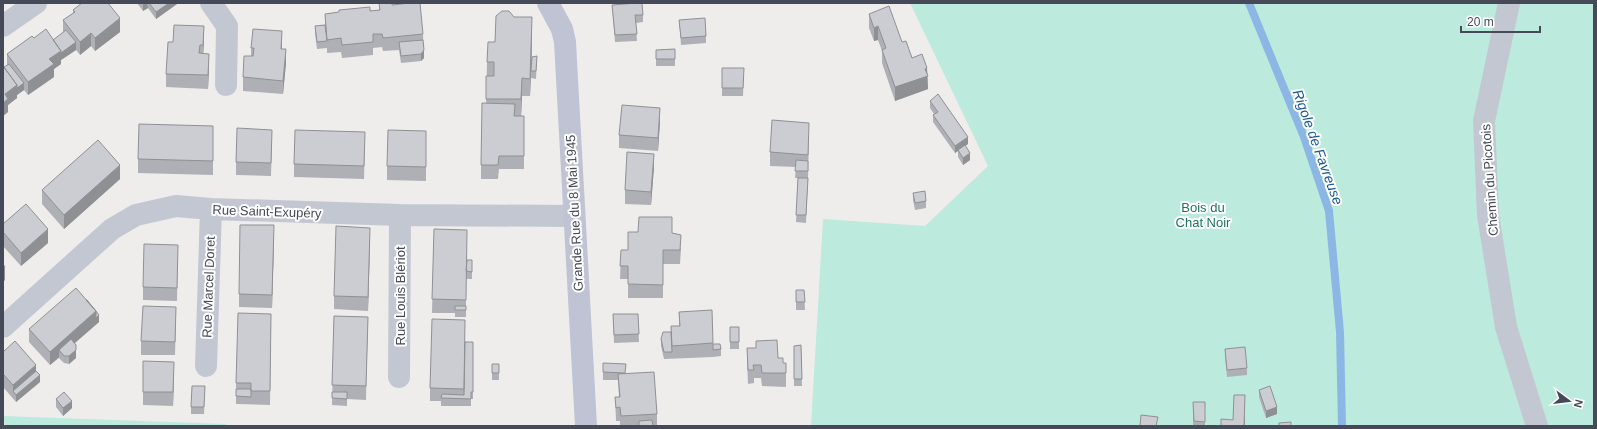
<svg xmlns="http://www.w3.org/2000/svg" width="1597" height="429" font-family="Helvetica,sans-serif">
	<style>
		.green { fill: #bceadc }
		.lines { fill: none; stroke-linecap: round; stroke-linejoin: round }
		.stream { stroke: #8cb7e4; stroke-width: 8 }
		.street { stroke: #c3c7d2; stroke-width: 22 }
		.secondary { stroke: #bfc3d4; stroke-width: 22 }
		.wall { fill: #afb0b5 }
		.shaded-wall { fill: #8f9094 }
		.building { fill: #cccdd3; stroke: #8f9094 }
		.labels { text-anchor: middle; stroke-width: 4; stroke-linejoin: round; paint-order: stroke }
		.street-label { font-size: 13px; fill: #464a58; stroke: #fff }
		.park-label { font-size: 13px; fill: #1d7361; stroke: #fff }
		.water-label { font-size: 14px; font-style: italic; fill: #16579a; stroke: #fff }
	</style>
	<rect width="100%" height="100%" fill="#efedec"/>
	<path class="green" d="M910,3h684v423h-783l12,-207 102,7 63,-60z
		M3,416l223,8v2h-221z"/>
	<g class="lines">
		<path class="stream" d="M1249,3l55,134 25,74 11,121 2,94"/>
		<path class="street" d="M211,3l16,23 -1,59
			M1509,3l-25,118 4,94 18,112 31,99
			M3,26l33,-23
			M3,327l109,-98 24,-14 40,-9 35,3 189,6 174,1
			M206,366l5,-157
			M399,377l1,-162"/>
		<path class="secondary" d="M548,3l14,26 3,13 21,384"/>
	</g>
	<path class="wall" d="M137,3h40v1l-21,15 -8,-11 -5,3z
		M379,3l13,2 31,29 1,24 -3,3 -20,2 -2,-13 -16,1 -1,-4 -9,1v7l-31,3 -1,-6 -14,1v-5l-10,1 -2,-16v-7l10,-1v-11l54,-4z
		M612,5l31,10v7l-7,1 1,18 -22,1z
		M73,10l47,22 -25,19 -4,-5 -11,9 -4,-5 -15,10v4l-7,5v8l-26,18 -4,-5 -7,5v3l-9,7v7l-5,4v-50l1,1 3,-1v-12l27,-16 19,2 10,-7v-13l10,-7z
		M869,14l33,28 10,16 15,10 1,21 -33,12 -13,-38v-12l-4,-11 -4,1 -5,-13z
		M679,20l27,16v7l-25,2z
		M532,35v22l5,-1 -1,23 -5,-1 -1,18h-8l-1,20h3v53h-25l-1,10h-17v-14l5,-62 1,-41 8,-20z
		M204,40l-1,14 6,13 -1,22 -42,-2v-13z
		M282,44v5l4,14 -3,31 -40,-3v-14l8,-21v-8z
		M675,49v17h-19v-16z
		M722,68l22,7 -1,21h-21z
		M930,101l38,43 -3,2 5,14 -7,5 -5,-8v-6l-3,2 -22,-31v-7l1,-1 -4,-6z
		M660,121l-2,30 -39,-3v-13z
		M426,131v50l-39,-1v-14z
		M809,136l-1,43 -2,44 -10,-1 2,-44h-3l1,-11 -26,-1v-14z
		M213,139v36l-75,-2v-14z
		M272,143l-1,33 -35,-1v-13z
		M365,145l-1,34 -70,-2v-13z
		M654,167l-3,38 -26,-1v-14z
		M120,179l-56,50 -22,-25v-14z
		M913,193l13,8v7l-11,2 -2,-10z
		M3,224l45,19 -27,23 -18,-20z
		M434,229l33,31 5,7v12h-6v38h-11v-4h-23z
		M672,233l9,16 -1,15h-17v34h-35v-19h-8l1,-29h7z
		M274,239l-2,69 -33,-1v-13z
		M370,241l-2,70 -34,-2v-13z
		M178,258l-1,43 -34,-1v-13z
		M796,290h8l1,20h-9z
		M679,312l34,31v14l-49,2 -3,-13v-7l10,-7v-6h8z
		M271,314l-1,91 -34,-1v-21z
		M613,314h25l1,28 -25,1z
		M334,316l34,1 -2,83 -19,-1v7l-15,-1z
		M176,320l-1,35h-34v-14z
		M99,322l-24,21 1,9v6l-7,6 -5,-1 -5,-5 -9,7 -21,-23v-13z
		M730,327h9v22h-9z
		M465,342h8v57h-2v7h-30v-5h-11v-13z
		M713,344l8,5v7l-8,1z
		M801,345l1,41h-8v-40z
		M747,348l31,10 5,5h3v24l-24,-1 -1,-8h-7v5l-6,1 -1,-22z
		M1225,349l22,19v7l-20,2 -2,-21z
		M3,352l33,13v6l4,11 -24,20 -13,-15z
		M143,361l31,14 -1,31 -30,-1z
		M603,363l22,11 32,40v12h-37v-5h-4l-1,-24h4l-1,-17h-15z
		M492,364h7v16h-7z
		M205,386l-1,28h-13v-7z
		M1259,390l18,24 -11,4 -7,-21z
		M56,399l16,9 -9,8 -7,-9z
		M1193,402h12v24h-12z"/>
	<path class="shaded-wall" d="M143,3h4l1,5 -5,3z
		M169,3h8v1l-21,15v-7z
		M532,17v18l-2,61v-17z
		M120,18v14l-25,19v-13z
		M204,26v14l-1,18v-13z
		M878,26v14l-4,1v-13z
		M282,31v13l-1,18v-13z
		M91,33v13l-11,9v-13z
		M76,42v8l-15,10v4l-7,5v8l-26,18v-13l21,-23 12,-8z
		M286,49v14l-3,31v-13z
		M424,50v8l-3,3v-7z
		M209,54v13l-1,22v-14z
		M927,68l1,21 -33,12v-14l30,-18z
		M522,78v18l-1,21v-18z
		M24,83v7l-7,5v3l-9,7v7l-5,4v-13l2,-9 12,-9z
		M660,108v13l-2,30v-13z
		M968,137v7l-10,7v-1v1l-3,2v-7z
		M970,153v7l-7,5v-7z
		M654,154v13l-3,38v-13z
		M120,165v14l-56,50v-14z
		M274,225v14l-2,69v-13z
		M370,228v13l-2,70v-14z
		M48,229v14l-27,23v-13z
		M5,267v13l-2,2v-13z
		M96,311l3,4v7l-37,32 -3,-4v7l-9,8v-13z
		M76,345v13l-7,6v-8z
		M174,362v13l-1,31v-14z
		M36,365v13l4,-3v7l-24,20v-7l-3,-4v-6z
		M1245,395v31h-1z
		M72,401v7l-9,8v-8z
		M1277,407v7l-11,4v-7z"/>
	<path class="building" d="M82,3h26l12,15 -25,20 -4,-5 -11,9 -17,-22 12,-8 -2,-2z
		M149,3h20l-13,9z
		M379,3h13v2l18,-2h10l3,31 -40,4 -1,-4h-9v8l-31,3 -1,-7 -14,2 -2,-26 14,-2v-2l31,-3v4l10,-1z
		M637,3h5l1,12h-8l2,19 -22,1 -3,-30z
		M889,6l13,36 4,-1 6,17 10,-4 5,14 -2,1 3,7 -33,11 -13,-37 4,-2 -8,-22 -4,2 -5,-14z
		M502,11h7l5,6h18l-2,62 -8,-1 -1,21h-35v-23h8v-14h-7l1,-20h7l1,-26z
		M705,18l1,18 -25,2 -2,-18z
		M174,25l30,1 -1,19h-3l-1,8 10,1 -1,21 -42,-1 2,-32h5z
		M325,25l2,16 -10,1 -2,-16z
		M46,29l15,22 -12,8 5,5 -26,18 -21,-28 25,-18 2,2z
		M253,29l29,2 -1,18h5l-3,32 -40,-4 1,-21h9l1,-8h-3z
		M66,30l10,12 -15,11v-2l-8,-11z
		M423,40l1,10 -3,4 -20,2 -2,-14z
		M675,49v10h-19v-9z
		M537,56l-1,15h-5l1,-14z
		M9,64l15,19 -7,5v-3l-13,-18z
		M3,66l14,19 -12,9 3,5 -5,4z
		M722,68h22l-1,20h-21z
		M938,94l30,43 -13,9 -22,-31 5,-3 -8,-11z
		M482,103l33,1 -1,12h10v40h-25l-1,9h-17z
		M622,105l38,3 -2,30 -39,-3z
		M772,120l37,3 -1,32 -38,-3z
		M139,124l74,2v35l-75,-2z
		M237,128l35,2 -1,33 -35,-1z
		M295,130l70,2 -1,34 -70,-2z
		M388,130l38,1v36l-39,-1z
		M98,140l22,25 -56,50 -22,-25z
		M965,145l5,8 -7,5 -5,-8z
		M627,152l27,2 -3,38 -26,-2z
		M796,160l12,1v10h-13z
		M798,178h10l-2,37h-10z
		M925,191l1,10 -11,2 -2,-10z
		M26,204l22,25 -27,24 -18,-21v-8z
		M639,217h33v16l9,2 -1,15h-17v35l-35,-1v-18h-8l1,-16h7v-18h10z
		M240,225h34l-2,70 -33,-1z
		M336,226l34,2 -2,69 -34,-1z
		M434,229l33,1 -1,70 -34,-1z
		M144,244l34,1 -1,43 -34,-1z
		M467,260h5v12l-6,-1z
		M3,264l2,3 -2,2z
		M76,288l20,23 -46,41 -21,-23z
		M796,290h8l1,12h-9z
		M86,300h1l12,15 -3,3v-7z
		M143,306l33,1 -1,35 -34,-1z
		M455,306h11v4h-11z
		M712,310l1,33 -41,3 -1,-20h9l-1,-14z
		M238,313l33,1 -1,77h-19v-8h-15z
		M613,314h25l1,20 -25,1z
		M334,316l34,1 -2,69 -34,-1z
		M432,319l33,1 -1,69 -34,-1z
		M730,327h9v15h-9z
		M663,332h8l1,20h-8l-3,-13z
		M71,339l5,6v5l-7,6h-5l-5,-6z
		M777,340l1,18h5v5h3v10h-24l-1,-8h-8l1,5h-6l-1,-22h9v-7z
		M15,341l21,24 -23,20 -10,-11v-22z
		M465,342h8v50h-2v7l-30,-1 1,-4 22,1z
		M713,344h7l1,5 -8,1z
		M801,345l1,34h-8v-33z
		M1245,347l2,21 -20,2 -2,-21z
		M143,361l31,1 -1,30h-30z
		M603,363l23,1 -1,9 -22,-1z
		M492,364h7v9h-7z
		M36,371l4,4 -24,20 -3,-4z
		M654,372l3,42 -36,2 -1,-9 -4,1 -1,-11h5l-2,-23z
		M192,386h13l-1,21h-13z
		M1270,386l7,21 -11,4 -7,-21z
		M236,389h15v8l-15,-1z
		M64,392l8,9 -9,7 -7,-9z
		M332,392h15v7l-15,-1z
		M1234,395h11l-1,31h-23v-7l12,1z
		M1193,402h12v20l-11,-1z
		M1141,415l17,2 -2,9h-16z
		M652,420l1,6h-14v-5z
		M1291,422v4h-12v-3z"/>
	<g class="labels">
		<g class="street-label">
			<text transform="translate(1489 180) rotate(-94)" y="5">Chemin du Picotois</text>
			<text transform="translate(267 211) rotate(2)" y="5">Rue Saint-Exupéry</text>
			<text transform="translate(574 213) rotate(-93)" y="5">Grande Rue du 8 Mai 1945</text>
			<text transform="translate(208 287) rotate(-88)" y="5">Rue Marcel Doret</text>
			<text transform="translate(400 296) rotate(-90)" y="5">Rue Louis Blériot</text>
		</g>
		<g class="park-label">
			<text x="1203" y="212">Bois du<tspan x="1203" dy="15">Chat Noir</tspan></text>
		</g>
		<g class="water-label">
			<text transform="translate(1318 147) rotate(70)" y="5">Rigole de Favreuse</text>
		</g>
	</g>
	<rect width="1597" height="429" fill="none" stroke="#464a58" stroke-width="8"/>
	<g transform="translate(1569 401) rotate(105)" stroke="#ffffff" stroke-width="3" paint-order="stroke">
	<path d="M0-3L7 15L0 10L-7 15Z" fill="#464a58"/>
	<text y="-6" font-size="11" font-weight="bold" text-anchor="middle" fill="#464a58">N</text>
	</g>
	<path d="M1461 26v6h79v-6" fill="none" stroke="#464a58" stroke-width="2"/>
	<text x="1467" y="26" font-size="12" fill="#464a58" stroke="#ffffff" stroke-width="3" paint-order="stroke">20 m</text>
</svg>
